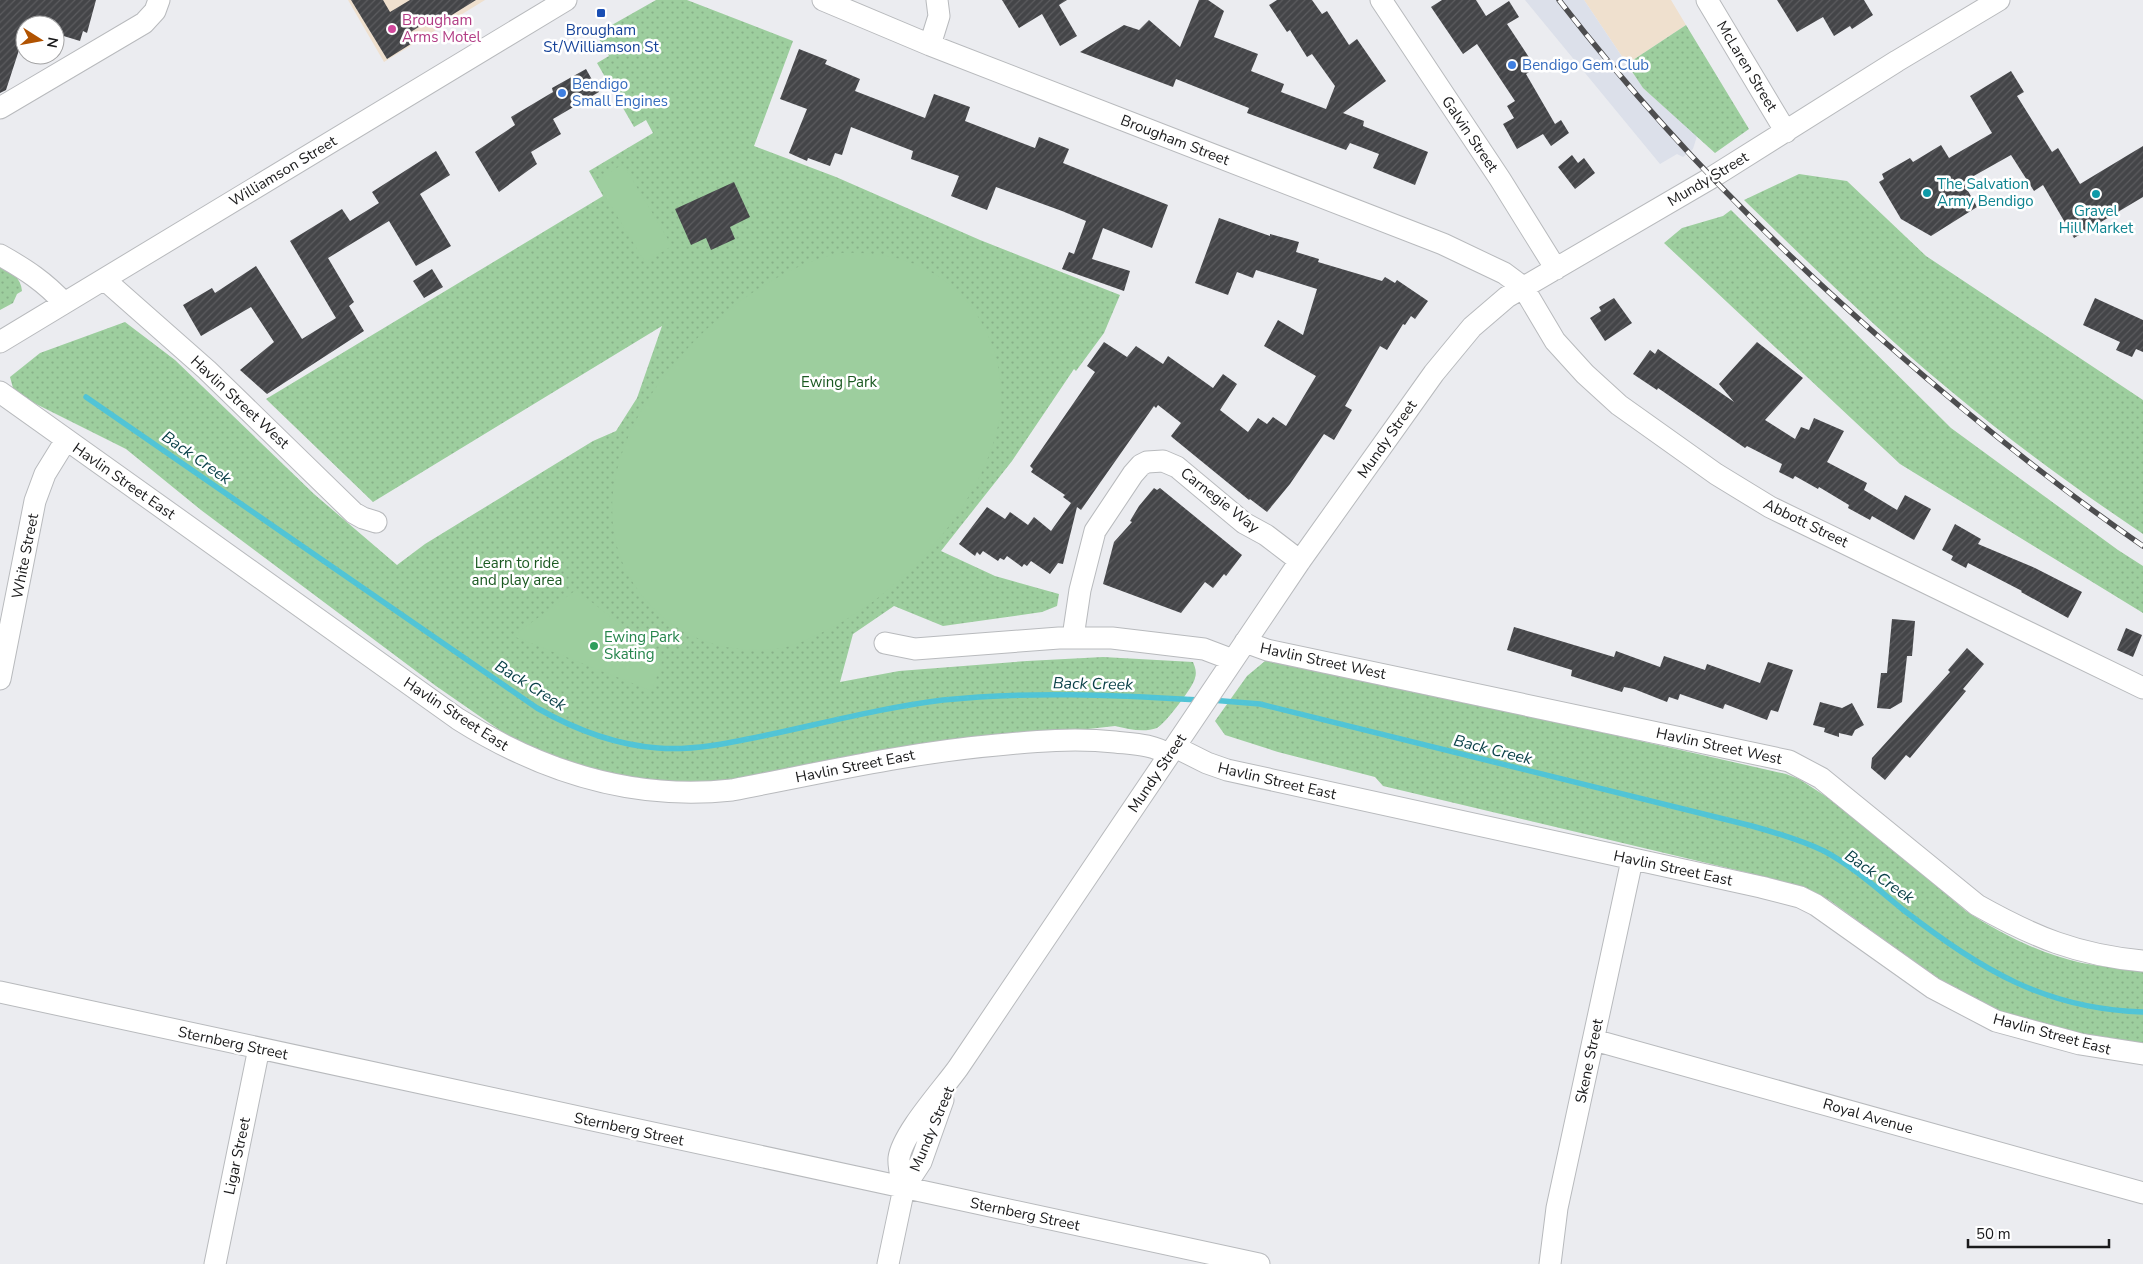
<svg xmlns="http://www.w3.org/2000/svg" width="2143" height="1264" font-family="'Nunito Sans',sans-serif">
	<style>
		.commercial { fill: #efe0ce }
		.built { fill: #dce0ea }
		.green { fill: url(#green-dots) }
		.pitch { fill: #9dce9e }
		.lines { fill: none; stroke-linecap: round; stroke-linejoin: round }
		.stream { stroke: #51c4d6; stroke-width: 5.5 }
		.building { fill: url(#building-hatch) }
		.minor-casing { stroke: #b8babd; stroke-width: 23 }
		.minor { stroke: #fff; stroke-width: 21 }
		.rail-casing { stroke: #4d4d4f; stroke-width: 5.5 }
		.rail { stroke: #fff; stroke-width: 4; stroke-dasharray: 11; stroke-linecap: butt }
		.transit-dot { fill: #1a4fb4; stroke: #fff; stroke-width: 2 }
		.hotel-dot { fill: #d1479c; stroke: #fff; stroke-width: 2 }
		.shop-dot { fill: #3f7fe0; stroke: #fff; stroke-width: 2 }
		.culture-dot { fill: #0f9aa8; stroke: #fff; stroke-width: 2 }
		.leisure-dot { fill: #2e9e5b; stroke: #fff; stroke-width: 2 }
		.labels { text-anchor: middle; stroke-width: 5; stroke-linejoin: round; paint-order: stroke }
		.hotel-label { font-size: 15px; fill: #b23c85; stroke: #fff; text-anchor: start }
		.transit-label { font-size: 15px; fill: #164399; stroke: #fff }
		.shop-label { font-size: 15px; fill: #366cbe; stroke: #fff; text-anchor: start }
		.street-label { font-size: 15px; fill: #1a1a1b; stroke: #fff }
		.culture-label { font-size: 15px; fill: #0d838f; stroke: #fff; text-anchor: start }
		.park-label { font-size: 15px; fill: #1b5921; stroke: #fff }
		.leisure-label { font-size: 15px; fill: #27864d; stroke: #fff; text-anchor: start }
		.water-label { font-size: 16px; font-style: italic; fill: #0b4149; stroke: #fff }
	</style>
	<defs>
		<pattern id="green-dots" width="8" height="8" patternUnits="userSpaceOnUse" patternTransform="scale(1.25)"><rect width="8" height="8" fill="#9dce9e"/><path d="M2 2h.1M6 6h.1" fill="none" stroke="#87b088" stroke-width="1.8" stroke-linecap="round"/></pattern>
		<pattern id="building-hatch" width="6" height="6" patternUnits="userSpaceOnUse" patternTransform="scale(1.25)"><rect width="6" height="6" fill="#444548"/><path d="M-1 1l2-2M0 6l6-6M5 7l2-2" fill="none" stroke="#5c5c5f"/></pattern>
	</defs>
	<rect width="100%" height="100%" fill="#ebecf0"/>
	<path class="commercial" d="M348,0h137l-101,62z
		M1584,0h87l15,25 -59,39z"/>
	<path class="built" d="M1525,0h59l59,88 54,48 -4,13 -10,8 -6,-3 -17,10z"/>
	<path class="green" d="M656,0h31l106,41 -39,105 82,31 144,63 140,55 -16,38 -28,38 -2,-2 -62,92 -71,90 54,25 64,18 -2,12 -15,6 -99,14 -49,-20 -41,28 -13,48 59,-11 128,-10 76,-4 90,5c2,5 4,10 2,16 -1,8 -30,46 -38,50 -14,5 -28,1 -42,-2l-199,22 -212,41 -112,-12 -81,-39 -75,-52 -235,-176 -75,-61 -102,-51 -11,-10 -3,-11 30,-24 85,-31 50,38 139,134 83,71 28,-21 168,-103 23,-10 21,-33 25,-72 -289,176 -107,-103 337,-203 -14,-25 64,-38 -7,-13 -12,7 -37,-64 12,-7 -13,-22z
		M1686,25l63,104 -34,24 -72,-65 -16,-24z
		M1799,174l48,7 79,75 217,144v134c-65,-44 -130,-91 -191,-142 -73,-60 -140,-126 -208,-192z
		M1731,210l220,218 167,122 25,16v47l-243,-149 -236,-221 18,-15 41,-12z
		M0,266c11,5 21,12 22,25l-5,3 -4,9 -13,7z
		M1265,661h5l256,54 260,59 13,5 48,31 119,101c35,23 75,43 116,52 20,4 41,5 61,8v73l-83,-11 -96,-35 -135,-98 -24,-11 -27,-9 -395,-94 -8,-9 -97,-25 -53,-17 -10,-14 32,-45z"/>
	<path class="pitch" d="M623,164l49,82 -27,16 -49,-81z
		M840,253c47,-2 89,9 122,43 32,34 46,84 36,130 -19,83 -96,167 -171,204 -16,8 -34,17 -51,19 -12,1 -25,1 -37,0 -37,-4 -70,-21 -94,-50 -106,-126 68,-319 195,-346z
		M576,590l87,67 -11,34 -139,-55z"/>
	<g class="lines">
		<path class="stream" d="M86,397l451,311c37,21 78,37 121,40 40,3 80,-7 119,-15 55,-12 110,-26 166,-33 85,-9 171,-5 257,0
			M1211,700l49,4 492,122c25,7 49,14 72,25 30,16 56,40 82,61 76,58 139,97 237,100"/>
	</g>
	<path class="building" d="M0,0h96l-9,33 -4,-2 -3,10 -23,-7 -2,9v-18h-30v24l-5,-2 -14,43 -6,3z
		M351,0h32l7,12 20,-12h66l-37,23 -4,-6 -26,16 5,9 -27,17z
		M1002,0h65l-8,5 18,31 -17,10 -18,-32 -23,14z
		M1199,0h9l16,11 -10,26 44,17 -7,17 33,13 -3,8 45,17 9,-23 -23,-32 -5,3 -17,-27 -3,2 -18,-27 8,-5h35l10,14 5,-3 22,34 8,-6 29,42 -43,32 21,8 -1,5 65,26 -13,33 -42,-17 6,-14 -29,-11 -4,7 -99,-37 2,-5 -73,-29 -3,8 -93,-35 44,-27 15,5 10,-10 31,27z
		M1442,0h34l10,16 23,-15 10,16 -12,7 29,44 -10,6 29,50 6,-4 8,13 -18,13 -8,-12 -26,15 -14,-25 11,-6 -7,-12 8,-5 -38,-57 -14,10 -32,-47z
		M1777,0h87l9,15 -21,14 -2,-3 -16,10 -11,-19 -26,15z
		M799,49l28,11 -2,4 35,15 -5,12 70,27 9,-24 36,13 -5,14 70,27 4,-11 30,12 -6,14 105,42 -16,43 -49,-20 -11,31 38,12 -6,20 -62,-22 7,-17 5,2 12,-33 -24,-10 -66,-24 -9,23 -36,-14 8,-20 -48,-17 2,-8 -62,-24 -9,28 -7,-2 -5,13 -22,-8 -1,3 -18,-8 18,-44 -27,-10z
		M586,69l13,23 -46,27 8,15 -30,18 6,12 -38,28 -24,-40 40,-27 -4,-8 42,-25 -1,-4z
		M2011,71l13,21 -7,4 35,56 6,-4 22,36 63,-38v51l-69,41 -31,-53 -9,6 -23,-36 -48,27 14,25 -46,29 -30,-17 -22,-37 5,-3 -2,-5 28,-16 3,4 28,-17 8,13 43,-25 -22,-37z
		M436,151l14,24 -30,19 31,52 -35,20 -27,-45 -61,37 26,44 -5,4 15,25 -97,63 -27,-24 34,-28 -23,-35 -50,29 -18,-31 29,-17 3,5 41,-27 46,73 34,-21 -46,-77 52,-32 8,12 29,-18 -7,-11z
		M1572,155l6,8 6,-5 11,15 -20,16 -17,-22z
		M734,182l16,35 -20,10 5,12 -24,11 -5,-12 -15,7 -16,-36z
		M1219,218l51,18v-2l29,8 -3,10 23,7 -1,3 64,19 3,-4 10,6 2,-3 31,21 -13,18 -4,-3 -6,9 -2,-1 -16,26 -7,-4 -35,60 7,4 -18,30 -10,-6 -34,50 -23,28 -17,-13 -1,1 -76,-62 -2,-2 10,-13 -23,-18 -2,3 -2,-2 -73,104 -4,-3 -14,57 -5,-1 -8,11 -19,-13 -4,5 -3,-2 -2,3 -15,-11 -3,4 -4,-2 -2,3 -15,-10 -3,4 -3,-3 -2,4 -16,-12 28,-37 18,12 5,-7 18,13 6,-8 17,14 20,-28 -8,-6 2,-2 -34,-23 2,-3 -3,-3 65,-94 -8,-6 17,-24 23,15 9,-11 27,18 5,-8 45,32 10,-14 14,10 -17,26 28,22 10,-14 9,6 6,-7 13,9 30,-50 -52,-30 14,-26 25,15 14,-46 -61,-19 -3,8 -16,-6 -9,23 -33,-12z
		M432,269l11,18 -19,11 -11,-17z
		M1614,298l18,25 -27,18 -15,-23 11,-7 -2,-4z
		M2095,298l48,22v32l-7,-3 -4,8 -16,-7 4,-8 -37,-17z
		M1757,342l46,36 -38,42 30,19 6,-12 8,3 5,-12 30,13 -17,31 40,21 -3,7 33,20 8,-15 26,14 -17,31 -42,-24 -2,4 -22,-12 1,-3 -30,-18 -1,2 -23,-13 -2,3 -14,-7 3,-8 -35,-18 -2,2 -87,-60 -1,2 -24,-16 17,-24 5,4 3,-5 76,53 -15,-18z
		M1154,488l3,2 3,-2 82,67 -16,21 -2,-2 -11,14 -8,-6 -24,31 -78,-29 11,-42 18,-20 -2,-1 9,-15z
		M1955,524l26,15 -3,5 57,24 47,24 -14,26 -47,-26 1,-1 -54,-28 -2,5 -15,-8 2,-4 -11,-6z
		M1892,619l23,2 -3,35h-5l-5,46 -12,7 -13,-1 4,-35h6z
		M1514,627l100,30 2,-6 44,16 4,-11 41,14 2,-6 53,19 8,-21 25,8 -15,42 -7,-2 -4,10 -42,-16 -2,5 -43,-15 -2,6 -9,-3 -2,5 -33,-13 -10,-2 -2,5 -51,-16 1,-6 -65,-20z
		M2126,628l16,7 -9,22 -16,-7z
		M1967,648l17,16 -21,25 3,2 -56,67 -4,-3 -21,25 -14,-12 1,-10 78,-86 -2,-2z
		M1820,702l22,6 10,-5 12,22 -9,5 -3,6 -13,-3v4l-15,-5 1,-4 -12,-3z"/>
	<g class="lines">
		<defs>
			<path id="minor" d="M823,0l107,45 513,199 61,29 19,14 32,54 30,33 34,31 97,69 54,33 373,181
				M1381,0l119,179 56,90
				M1707,0l79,132
				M930,45l9,-29 -2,-16
				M0,108l144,-85 11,-12 4,-11
				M0,255c25,14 45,27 64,48
				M105,280l102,90 147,143 9,5 13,4
				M0,342l566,-342
				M0,392l458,327c84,53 174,82 274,71 88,-17 175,-37 265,-45 39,-4 78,-7 118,-3 18,2 38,2 54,13
				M1073,637l7,-47 15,-59 38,-57 8,-9 6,-3 16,-1 14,6 67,56 22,12 34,26
				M1245,642l22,8 522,111 32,17 156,127c57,32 100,50 166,56
				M885,643l30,6 144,-11h53l92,11 29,11
				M0,679l35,-178 10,-27 21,-34
				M1175,747l32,16 20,7 534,117 39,10 16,8 117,83 63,33 84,23 63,10
				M0,992l1259,272
				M1594,1040l549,153
				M904,1188c-2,-9 -6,-20 -5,-30 3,-24 44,-69 59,-90l342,-507 134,-188 38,-46 35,-30 204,-119 186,-117 102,-61
				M215,1264l44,-216
				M888,1264l16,-76 17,-26 22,-62
				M1550,1264l7,-56 75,-348"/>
		</defs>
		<use href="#minor" class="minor-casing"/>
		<use href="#minor" class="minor"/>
		<defs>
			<path id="rail" d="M1559,0c99,128 206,238 328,344 82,72 166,140 256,202"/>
		</defs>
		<use href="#rail" class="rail-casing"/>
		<use href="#rail" class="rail"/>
	</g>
	<rect class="transit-dot" x="596" y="8" width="10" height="10" rx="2.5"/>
	<circle class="hotel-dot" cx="392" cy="29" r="5"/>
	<g class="shop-dot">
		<circle cx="1512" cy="65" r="5"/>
		<circle cx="562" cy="93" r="5"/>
	</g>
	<g class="culture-dot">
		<circle cx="1927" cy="193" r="5"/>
		<circle cx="2096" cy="194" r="5"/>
	</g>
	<circle class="leisure-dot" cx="594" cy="646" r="5"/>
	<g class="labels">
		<g class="hotel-label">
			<text x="402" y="25">Brougham<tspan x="402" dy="17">Arms Motel</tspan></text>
		</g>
		<g class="transit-label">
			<text x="601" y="35">Brougham<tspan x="601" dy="17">St/Williamson St</tspan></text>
		</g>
		<g class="shop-label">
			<text x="1522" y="70">Bendigo Gem Club</text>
			<text x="572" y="89">Bendigo<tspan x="572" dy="17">Small Engines</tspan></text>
		</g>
		<g class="street-label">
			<text transform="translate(1747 66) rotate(59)" y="5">McLaren Street</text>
			<text transform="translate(1470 134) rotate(56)" y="5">Galvin Street</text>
			<text transform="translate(1175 140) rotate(21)" y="5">Brougham Street</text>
			<text transform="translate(283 171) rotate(-31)" y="5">Williamson Street</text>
			<text transform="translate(1708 179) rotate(-31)" y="5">Mundy Street</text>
			<text transform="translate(240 402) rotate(43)" y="5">Havlin Street West</text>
			<text transform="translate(1387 439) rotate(-55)" y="5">Mundy Street</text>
			<text transform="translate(124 481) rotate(35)" y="5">Havlin Street East</text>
			<text transform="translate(1220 500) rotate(38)" y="5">Carnegie Way</text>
			<text transform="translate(1806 523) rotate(26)" y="5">Abbott Street</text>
			<text transform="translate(25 556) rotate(-79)" y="5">White Street</text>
			<text transform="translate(1323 661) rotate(12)" y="5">Havlin Street West</text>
			<text transform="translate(456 714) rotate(33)" y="5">Havlin Street East</text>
			<text transform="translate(1719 746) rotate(12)" y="5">Havlin Street West</text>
			<text transform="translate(855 766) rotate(-11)" y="5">Havlin Street East</text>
			<text transform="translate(1157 773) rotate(-56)" y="5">Mundy Street</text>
			<text transform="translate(1277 781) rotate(13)" y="5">Havlin Street East</text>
			<text transform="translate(1673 868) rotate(12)" y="5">Havlin Street East</text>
			<text transform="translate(2052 1034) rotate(15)" y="5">Havlin Street East</text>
			<text transform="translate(233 1043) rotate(12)" y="5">Sternberg Street</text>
			<text transform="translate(1589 1061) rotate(-78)" y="5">Skene Street</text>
			<text transform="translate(1868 1116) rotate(16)" y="5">Royal Avenue</text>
			<text transform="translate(629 1129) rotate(12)" y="5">Sternberg Street</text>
			<text transform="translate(932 1129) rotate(-67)" y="5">Mundy Street</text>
			<text transform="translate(237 1156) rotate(-78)" y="5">Ligar Street</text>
			<text transform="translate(1025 1214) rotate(12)" y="5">Sternberg Street</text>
		</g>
		<g class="culture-label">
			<text x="1937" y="189">The Salvation<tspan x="1937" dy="17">Army Bendigo</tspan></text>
			<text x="2096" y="216" text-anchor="middle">Gravel<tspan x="2096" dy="17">Hill Market</tspan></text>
		</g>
		<g class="park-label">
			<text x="839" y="387">Ewing Park</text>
			<text x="517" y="568">Learn to ride<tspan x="517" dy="17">and play area</tspan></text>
		</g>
		<g class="leisure-label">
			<text x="604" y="642">Ewing Park<tspan x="604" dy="17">Skating</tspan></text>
		</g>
		<g class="water-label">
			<text transform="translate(197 457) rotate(35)" y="6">Back Creek</text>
			<text transform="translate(1093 683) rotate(1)" y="6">Back Creek</text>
			<text transform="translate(531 685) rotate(32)" y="6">Back Creek</text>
			<text transform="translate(1493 749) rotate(14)" y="6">Back Creek</text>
			<text transform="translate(1880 876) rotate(35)" y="6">Back Creek</text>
		</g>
	</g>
	<g transform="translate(40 40) rotate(101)"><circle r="24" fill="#ffffff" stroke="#a3a3a4"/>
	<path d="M0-4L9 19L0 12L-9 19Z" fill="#b15301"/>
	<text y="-8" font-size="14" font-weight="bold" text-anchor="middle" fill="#1a1a1b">N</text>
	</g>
	<path d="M1968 1239v8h141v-8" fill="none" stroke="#1a1a1b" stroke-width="2.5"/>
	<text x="1976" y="1239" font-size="15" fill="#1a1a1b" stroke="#ffffff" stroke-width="4" paint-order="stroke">50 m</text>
</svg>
